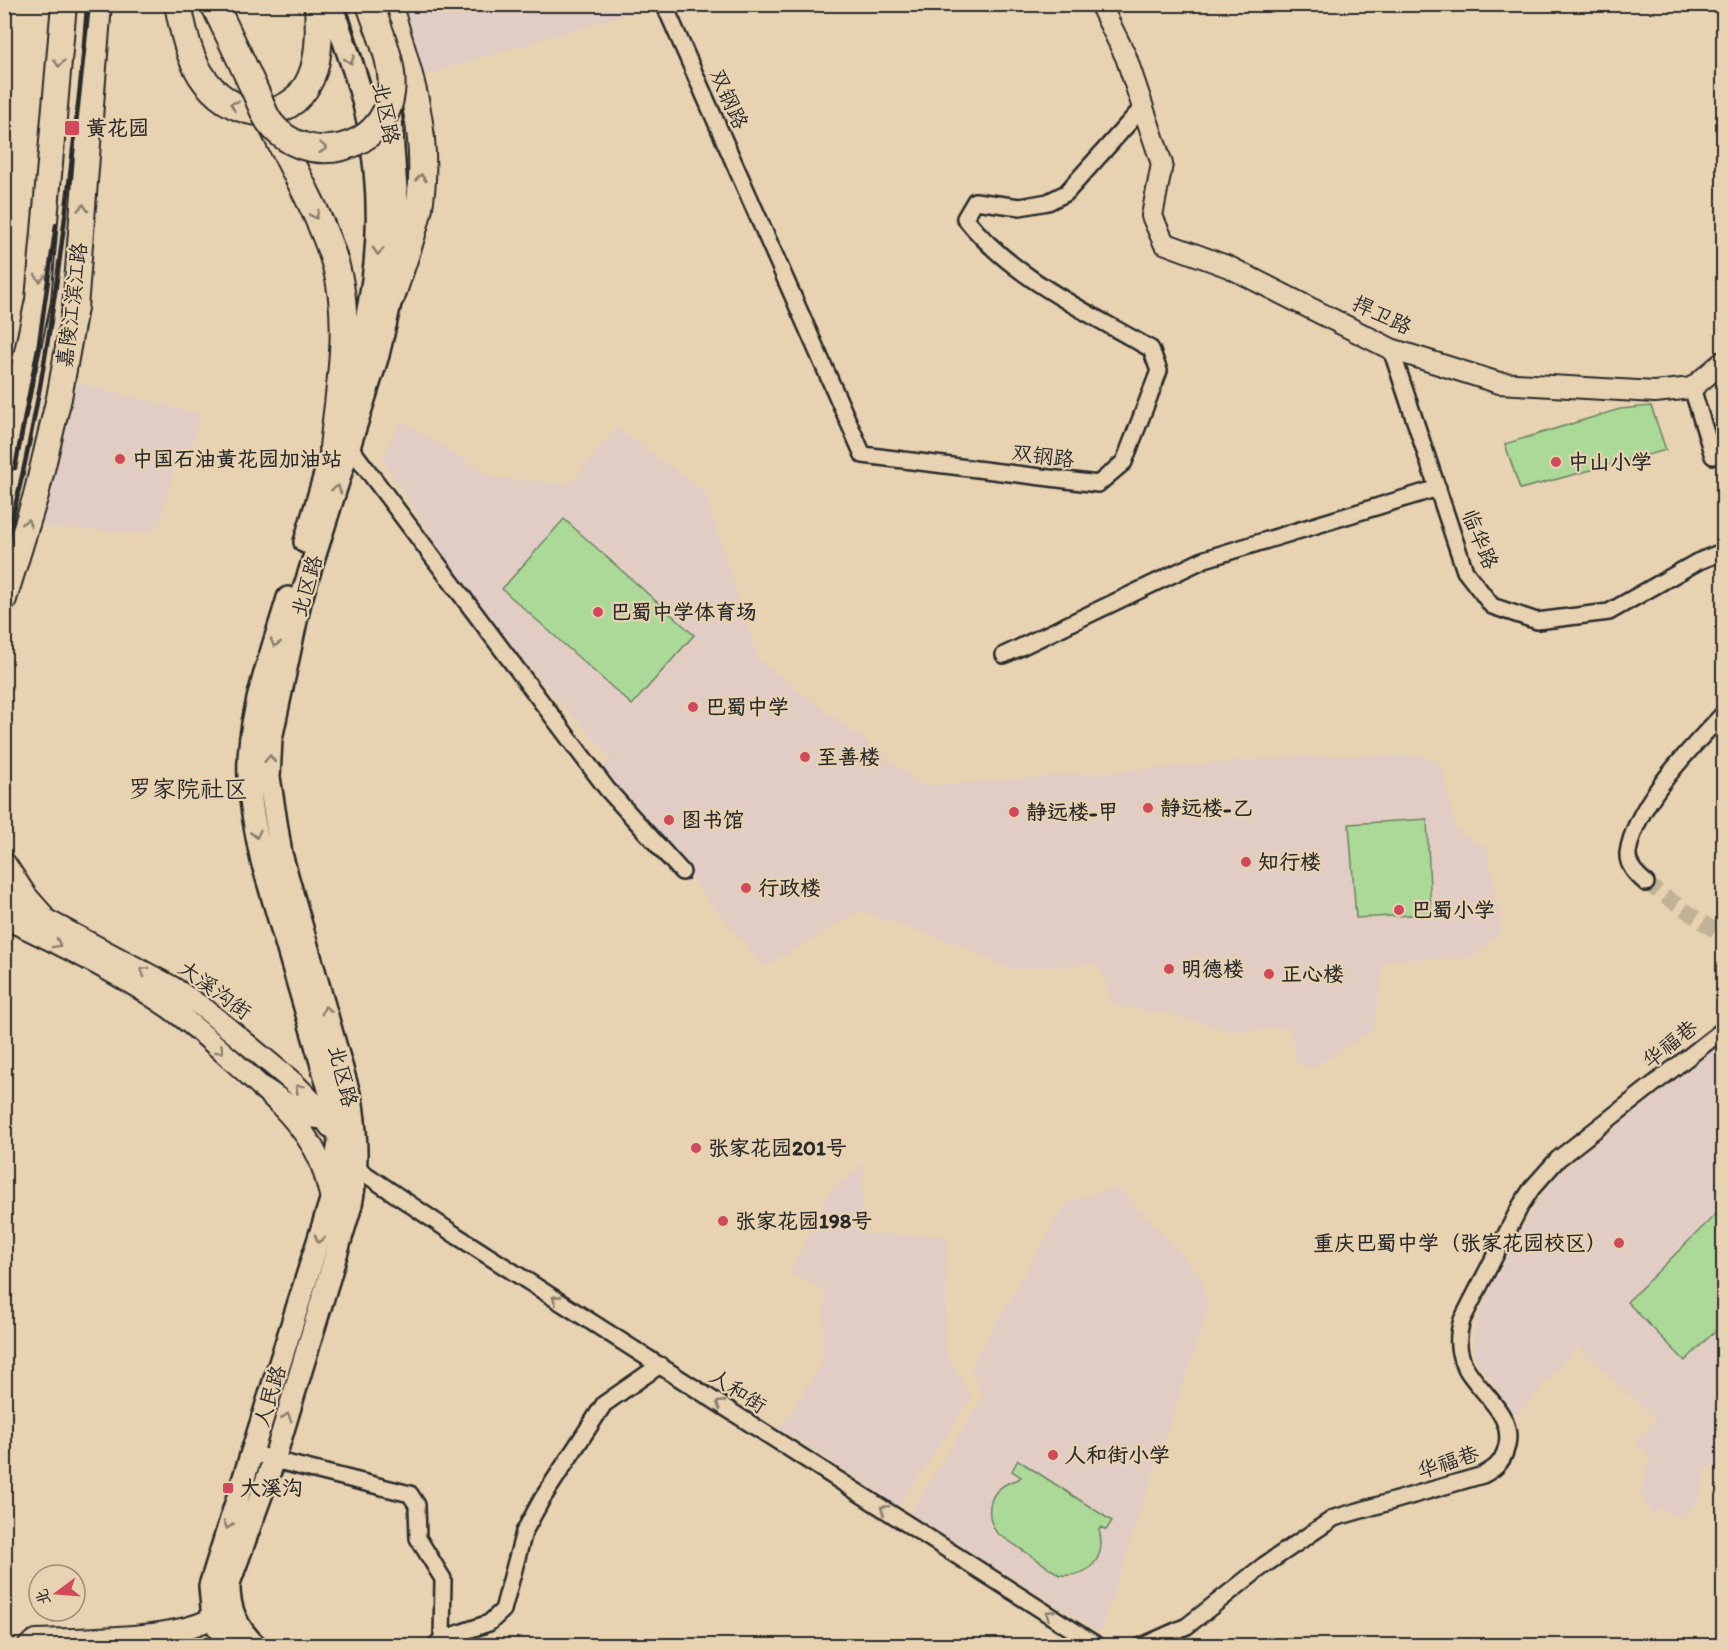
<svg xmlns="http://www.w3.org/2000/svg" width="1728" height="1650" font-family="Itim,'LXGW WenKai TC',sans-serif">
	<style>
		.built { fill: #e2cdc4 }
		.green { fill: #abd998; stroke: #6b8262; stroke-width: 1.5 }
		.lines { fill: none; stroke-linecap: round; stroke-linejoin: round }
		.minor-tunnel { stroke: #c1b196; stroke-width: 15; stroke-dasharray: 15 8; stroke-linecap: butt }
		.minor-casing { stroke: #2b2b2b; stroke-width: 20 }
		.tertiary-casing { stroke: #2b2b2b; stroke-width: 24 }
		.secondary-casing { stroke: #2b2b2b; stroke-width: 26 }
		.primary-casing { stroke: #2b2b2b; stroke-width: 28 }
		.trunk-casing { stroke: #2b2b2b; stroke-width: 30 }
		.minor { stroke: #e7d2b1; stroke-width: 15 }
		.tertiary { stroke: #e7d2b1; stroke-width: 20 }
		.secondary { stroke: #e7d2b1; stroke-width: 21 }
		.primary { stroke: #e7d2b1; stroke-width: 24 }
		.trunk { stroke: #e7d2b1; stroke-width: 26 }
		.rail { stroke: #2b2b2b; stroke-width: 4.5 }
		.trunk-bridge-casing { stroke: #2b2b2b; stroke-width: 30; stroke-linecap: butt }
		.trunk-bridge { stroke: #e7d2b1; stroke-width: 26 }
		.oneway { stroke: #897e6e }
		.poi-dot { fill: #d1495b; stroke: #e7d2b1; stroke-width: 2 }
		.labels { text-anchor: middle; stroke-width: 4.5; stroke-linejoin: round; paint-order: stroke }
		.street-label { font-size: 21px; fill: #2b2b2b; stroke: #e7d2b1 }
		.poi-label { font-size: 21px; font-weight: bold; fill: #2b2b2b; stroke: #e7d2b1; text-anchor: start }
		.quarter-label { font-size: 24px; fill: #2b2b2b; stroke: #e7d2b1 }
	</style>
	<rect width="100%" height="100%" fill="#e7d2b1"/>
	<filter id="ink" filterUnits="userSpaceOnUse"><feTurbulence type="fractalNoise" baseFrequency=".0167" numOctaves="2"/><feDisplacementMap in="SourceGraphic" scale="12" xChannelSelector="R" yChannelSelector="G"/><feConvolveMatrix kernelMatrix="1 2 1 2 8 2 1 2 1" color-interpolation-filters="sRGB"/></filter>
	<g filter="url(#ink)">
		<path class="built" d="M644,4l2,4 -221,67 -21,-70z
			M74,382l126,32 -10,39 -15,11 -15,60 -13,9 -106,-6z
			M401,420l90,57 79,7 46,-57 89,65 53,167 166,127 374,-30 122,-1 21,8 15,67 31,18 16,83 -32,27 -86,2 -12,70 -60,38 -17,-3 -5,-37 -63,3 -59,-17 -58,-8 -3,-19 -11,-23 -87,6 -44,-23 -107,-36 -94,56 -168,-198 14,-11 -132,-146 -97,-154z
			M1723,1042v429l-15,-6 -10,37 -16,17 -6,-6 -3,3 -15,-8 -5,9 -13,-23 10,-36 -15,-16 21,-23 -78,-72 -64,70 -17,-29 -22,-27 -3,-11 2,-18 16,-46 48,-85 20,-28z
			M864,1163l-3,71 87,2 -3,114 27,47 -73,109 -119,-78 42,-65 3,-71 -35,-20 37,-77z
			M1111,1189h9l80,85 9,33 -109,326 -191,-119 74,-118 -11,-27 1,-7 90,-154 9,-8z"/>
		<path class="green" d="M1651,406l15,44 -146,39 -15,-45 115,-35z
			M564,519l130,116 -62,70 -130,-116z
			M1427,819l4,95 -75,4 -7,-94z
			M1723,1207v116l-38,38 -58,-59z
			M1018,1460l94,61 -6,9 -5,-3 -2,3c8,28 -10,48 -39,45l-63,-42c-12,-17 -10,-40 11,-50 5,-2 9,-2 13,-6l-9,-6z"/>
		<g class="lines">
			<path class="minor-tunnel" d="M1646,883l78,54"/>
			<defs>
				<path id="minor" d="M664,4l199,451 235,29 26,-22 35,-91 -8,-22c-65,-38 -139,-71 -186,-131l10,-17 45,6 28,-5 18,-9 77,-86
					M1391,349l74,222 27,35 45,15 72,-9 88,-50 27,-11
					M1692,388l21,68 11,-3
					M350,447l257,342 75,83
					M1004,655l201,-96 233,-71
					M1646,883c-9,-8 -19,-17 -18,-30 7,-49 63,-105 96,-140
					M358,1169l99,67 641,410
					M252,1452l22,8 136,34 7,11 1,33 25,41 -1,60
					M435,1646l7,-7 47,-16 14,-13 21,-78 18,-33 62,-95 56,-39
					M1142,1646l45,-20 76,-60 71,-48 149,-43c11,-6 18,-11 22,-23 15,-38 -31,-61 -43,-92 -5,-14 -4,-27 0,-40l59,-115 11,-17 26,-29 166,-130"/>
				<path id="tertiary" d="M1100,4l26,53 36,107 -10,52 12,27 65,24 162,82 108,34 156,9 37,-4 32,-27
					M4,897l167,89 34,23 89,74 19,19 17,25
					M4,918c54,25 109,52 158,85 29,19 55,44 81,67 24,22 51,46 68,74 11,17 15,36 20,55
					M28,1646l8,-6c38,-2 167,1 187,-32"/>
				<path id="secondary" d="M331,4c13,39 29,78 37,118 20,104 6,180 -22,279
					M305,542l32,-108
					M264,1089c21,13 63,50 78,12
					M229,1646l-16,-27 -3,-33 121,-386 8,-59 -3,-28 -74,-252c-6,-27 -11,-54 -13,-82 -3,-61 22,-123 39,-181
					M256,1646c-19,-17 -28,-38 -27,-63l45,-123 77,-255c7,-36 6,-65 1,-101l-71,-250 -12,-77 2,-38 29,-137 78,-247 14,-60 5,-91 -7,-97 -32,-103"/>
				<path id="primary" d="M4,460l34,-160 26,-296
					M4,599l32,-104 23,-97 16,-90 24,-304
					M4,865l21,32 15,17"/>
				<path id="trunk" d="M178,4c5,26 11,57 28,78 32,41 91,43 108,-13 6,-21 5,-43 4,-65
					M388,4c21,67 43,133 31,203 -6,30 -18,59 -27,88
					M272,125c21,45 50,92 64,141 16,59 3,122 -3,182"/>
			</defs>
			<use href="#minor" class="minor-casing"/>
			<use href="#tertiary" class="tertiary-casing"/>
			<use href="#secondary" class="secondary-casing"/>
			<use href="#primary" class="primary-casing"/>
			<use href="#trunk" class="trunk-casing"/>
			<use href="#minor" class="minor"/>
			<use href="#tertiary" class="tertiary"/>
			<use href="#secondary" class="secondary"/>
			<use href="#primary" class="primary"/>
			<use href="#trunk" class="trunk"/>
			<path class="rail" d="M15,468l24,-125 17,-118
				M4,550c48,-179 65,-362 85,-546"/>
			<defs>
				<path id="trunk-bridge" d="M214,4c14,29 28,58 41,87 5,10 9,25 16,33 36,45 113,27 120,-31 4,-29 -12,-61 -21,-89"/>
			</defs>
			<use href="#trunk-bridge" class="trunk-bridge-casing"/>
			<use href="#trunk-bridge" class="trunk-bridge"/>
		</g>
		<defs><path id="oneway-chevron" d="M-2-3.5L2.5 0L-2 3.5" fill="none" stroke-width="1.6" stroke-linecap="round" stroke-linejoin="round" transform="scale(1.5)"/></defs>
		<g class="oneway">
			<use href="#oneway-chevron" transform="translate(350 60) rotate(71)"/>
			<use href="#oneway-chevron" transform="translate(59 63) rotate(95)"/>
			<use href="#oneway-chevron" transform="translate(234 105) rotate(-156)"/>
			<use href="#oneway-chevron" transform="translate(323 148) rotate(5)"/>
			<use href="#oneway-chevron" transform="translate(421 178) rotate(-86)"/>
			<use href="#oneway-chevron" transform="translate(83 208) rotate(-86)"/>
			<use href="#oneway-chevron" transform="translate(315 215) rotate(64)"/>
			<use href="#oneway-chevron" transform="translate(378 251) rotate(93)"/>
			<use href="#oneway-chevron" transform="translate(40 278) rotate(95)"/>
			<use href="#oneway-chevron" transform="translate(337 489) rotate(-72)"/>
			<use href="#oneway-chevron" transform="translate(27 523) rotate(-73)"/>
			<use href="#oneway-chevron" transform="translate(275 643) rotate(107)"/>
			<use href="#oneway-chevron" transform="translate(270 759) rotate(-87)"/>
			<use href="#oneway-chevron" transform="translate(256 834) rotate(77)"/>
			<use href="#oneway-chevron" transform="translate(57 944) rotate(29)"/>
			<use href="#oneway-chevron" transform="translate(144 971) rotate(-151)"/>
			<use href="#oneway-chevron" transform="translate(326 1010) rotate(-106)"/>
			<use href="#oneway-chevron" transform="translate(220 1050) rotate(42)"/>
			<use href="#oneway-chevron" transform="translate(299 1088) rotate(-135)"/>
			<use href="#oneway-chevron" transform="translate(319 1239) rotate(107)"/>
			<use href="#oneway-chevron" transform="translate(556 1299) rotate(-147)"/>
			<use href="#oneway-chevron" transform="translate(720 1404) rotate(-147)"/>
			<use href="#oneway-chevron" transform="translate(287 1417) rotate(-73)"/>
			<use href="#oneway-chevron" transform="translate(884 1509) rotate(-148)"/>
			<use href="#oneway-chevron" transform="translate(228 1525) rotate(108)"/>
			<use href="#oneway-chevron" transform="translate(1049 1614) rotate(-147)"/>
		</g>
	</g>
	<g class="poi-dot">
		<rect x="64" y="120" width="16" height="16" rx="3"/>
		<circle cx="120" cy="459" r="6"/>
		<circle cx="1556" cy="462" r="6"/>
		<circle cx="598" cy="612" r="6"/>
		<circle cx="693" cy="707" r="6"/>
		<circle cx="805" cy="757" r="6"/>
		<circle cx="1148" cy="808" r="6"/>
		<circle cx="1014" cy="812" r="6"/>
		<circle cx="669" cy="820" r="6"/>
		<circle cx="1246" cy="862" r="6"/>
		<circle cx="746" cy="888" r="6"/>
		<circle cx="1399" cy="910" r="6"/>
		<circle cx="1169" cy="969" r="6"/>
		<circle cx="1269" cy="974" r="6"/>
		<circle cx="696" cy="1148" r="6"/>
		<circle cx="723" cy="1221" r="6"/>
		<circle cx="1619" cy="1243" r="6"/>
		<circle cx="1053" cy="1455" r="6"/>
		<rect x="222" y="1482" width="12" height="12" rx="3"/>
	</g>
	<g class="labels">
		<g class="street-label">
			<text transform="translate(729 99) rotate(66)" y="7">双钢路</text>
			<text transform="translate(386 113) rotate(79)" y="7">北区路</text>
			<text transform="translate(72 305) rotate(-83)" y="7">嘉陵江滨江路</text>
			<text transform="translate(1382 315) rotate(25)" y="7">捍卫路</text>
			<text transform="translate(1043 456) rotate(7)" y="7">双钢路</text>
			<text transform="translate(1480 539) rotate(68)" y="7">临华路</text>
			<text transform="translate(307 586) rotate(-74)" y="7">北区路</text>
			<text transform="translate(215 990) rotate(36)" y="7">大溪沟街</text>
			<text transform="translate(1670 1044) rotate(-38)" y="7">华福巷</text>
			<text transform="translate(343 1076) rotate(76)" y="7">北区路</text>
			<text transform="translate(738 1391) rotate(33)" y="7">人和街</text>
			<text transform="translate(270 1396) rotate(-73)" y="7">人民路</text>
			<text transform="translate(1448 1462) rotate(-18)" y="7">华福巷</text>
		</g>
		<g class="poi-label">
			<text x="86" y="135">黄花园</text>
			<text x="132" y="466">中国石油黄花园加油站</text>
			<text x="1568" y="469">中山小学</text>
			<text x="610" y="619">巴蜀中学体育场</text>
			<text x="705" y="714">巴蜀中学</text>
			<text x="817" y="764">至善楼</text>
			<text x="1160" y="815">静远楼-乙</text>
			<text x="1026" y="819">静远楼-甲</text>
			<text x="681" y="827">图书馆</text>
			<text x="1258" y="869">知行楼</text>
			<text x="758" y="895">行政楼</text>
			<text x="1411" y="917">巴蜀小学</text>
			<text x="1181" y="976">明德楼</text>
			<text x="1281" y="981">正心楼</text>
			<text x="708" y="1155">张家花园201号</text>
			<text x="735" y="1228">张家花园198号</text>
			<text x="1607" y="1250" text-anchor="end">重庆巴蜀中学（张家花园校区）</text>
			<text x="1065" y="1462">人和街小学</text>
			<text x="240" y="1495">大溪沟</text>
		</g>
		<g class="quarter-label">
			<text x="188" y="797">罗家院社区</text>
		</g>
	</g>
	<rect width="1728" height="1650" fill="none" stroke="#e7d2b1" stroke-width="24"/>
	<rect x="12" y="12" width="1704" height="1626" fill="none" stroke="#2b2b2b" stroke-width="2" filter="url(#ink)"/>
	<g transform="translate(57 1593) rotate(254)"><circle r="28" fill="#e7d2b1" stroke="#9c8f7b" stroke-width="1.5"/>
	<path d="M0-4.5L10 22L0 15L-10 22Z" fill="#d1495b"/>
	<text y="-9" font-size="16" font-weight="bold" text-anchor="middle" fill="#2b2b2b">北</text>
	</g>
</svg>
